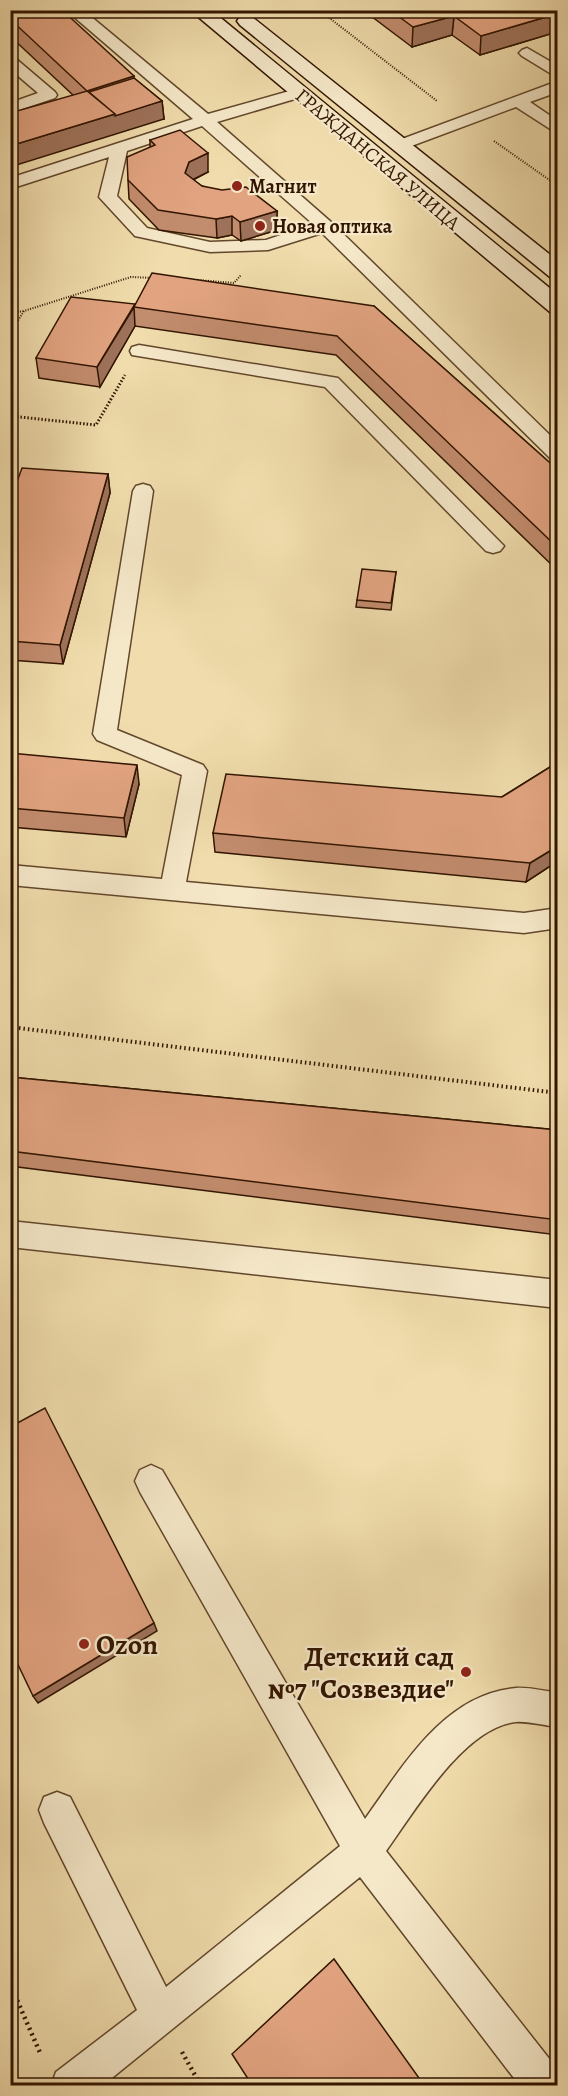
<svg xmlns="http://www.w3.org/2000/svg" width="568" height="2096" font-family="Alegreya,serif">
	<style>
		.lines { fill: none; stroke-linecap: round; stroke-linejoin: round }
		.service-casing { stroke: #62472b; stroke-width: 3 }
		.secondary-casing { stroke: #321500; stroke-width: 3 }
		.path-far3 { stroke: #321500; stroke-width: 2; stroke-dasharray: 1 1.5; stroke-linecap: butt }
		.path-far2 { stroke: #321500; stroke-width: 3; stroke-dasharray: 1.5 2; stroke-linecap: butt }
		.path-far1 { stroke: #321500; stroke-width: 4; stroke-dasharray: 1.5 3; stroke-linecap: butt }
		.path { stroke: #321500; stroke-width: 4.5; stroke-dasharray: 2 4; stroke-linecap: butt }
		.service { fill: #f5e8c9; fill-rule: evenodd }
		.secondary { fill: #f5e8c9; fill-rule: evenodd }
		.wall { fill: #c28c6e; stroke: #321500; stroke-width: 1.5 }
		.shaded-wall { fill: #9e725a; stroke: #321500; stroke-width: 1.5 }
		.building { fill: #e1a380; stroke: #321500; stroke-width: 1.5 }
		.poi-dot { fill: #8f2418; stroke: #f5e8c9; stroke-width: 2 }
		.labels { text-anchor: middle; stroke-width: 4.5; stroke-linejoin: round; paint-order: stroke }
		.far-street-label { font-size: 20px; fill: #321500; stroke: #f5e8c9 }
		.far-poi-label { font-size: 20px; font-weight: bold; fill: #321500; stroke: #f5e8c9; text-anchor: start }
		.near-poi-label { font-size: 28px; font-weight: bold; fill: #321500; stroke: #f5e8c9; text-anchor: start }
	</style>
	<rect width="100%" height="100%" fill="#f0dcac"/>
	<filter id="stains"><feTurbulence type="fractalNoise" baseFrequency=".00333" numOctaves="4"/><feColorMatrix values="0 0 0 0 .2 0 0 0 0 .09 0 0 0 0 .02 0 0 0 .5 -.17"/></filter>
	<radialGradient id="worn" r=".72"><stop offset=".6" stop-color="#630" stop-opacity="0"/><stop offset="1" stop-color="#630" stop-opacity=".3"/></radialGradient>
	<g class="lines">
		<defs>
			<path id="service" d="M66,10h17l125,104 85,-24h12l2,3 -2,3 -88,26 114,100 227,221v18l-7,-2 -229,-226 -54,17 -58,2 -75,-16 -36,-39 10,-40 -99,32v-11l183,-59zM202,126l111,98 -47,16 -56,2 -63,-14 -30,-32 10,-45z
				M527,48l31,18v12l-36,-22 -3,-3 3,-3z
				M10,57l5,1 40,34 2,3 -2,3 -45,15v-10l28,-10 -28,-24z
				M558,81v11l-28,10 28,19v13l-42,-27 -110,41 -6,2 -8,-5 2,-3z
				M139,345l199,33 166,168 -4,5 -7,2 -7,-2 -161,-164 -193,-32 -2,-4 2,-4z
				M143,484l7,2 3,5 -36,239 86,35 4,6 -21,111 338,31 34,-5v20l-34,5 -514,-48v-20l152,14 20,-104 -85,-35 -4,-6 40,-243 3,-5z
				M10,1221l548,59v28l-548,-61z
				M151,1465l11,5 203,349c38,-53 79,-125 151,-131 13,-1 29,3 42,5v34c-13,-1 -29,-6 -42,-5 -52,5 -101,89 -130,129l172,219v16h-38l-160,-209 -258,209h-51l5,-14 81,-62 -93,-187 -5,-13 5,-13 13,-5 13,5 96,190 174,-141 -200,-354 -5,-11 5,-11z"/>
			<path id="secondary" d="M190,10h21l347,285v19l-8,-2z
				M246,16l6,1 306,244v17l-8,-1 -310,-252 -3,-4 3,-4z"/>
		</defs>
		<use href="#service" class="service-casing"/>
		<use href="#secondary" class="secondary-casing"/>
		<path class="path-far3" d="M319,10l118,91
			M494,141l64,45
			M198,280l36,3 7,-8
			M10,313l14,-2
			M10,333l14,-22 107,-34 24,1"/>
		<path class="path-far2" d="M10,416l86,9 29,-50"/>
		<path class="path-far1" d="M10,1027l548,66"/>
		<path class="path" d="M10,1984l31,71
			M182,2052l19,34"/>
		<use href="#service" class="service"/>
		<use href="#secondary" class="secondary"/>
	</g>
	<path class="wall" d="M10,10l124,68 28,23 2,18 -91,-24 -63,-59z
		M363,10h83l6,25 -40,12z
		M558,10v29l-8,-5 -70,21 -28,-20 2,-19z
		M150,140l58,32 -15,8 9,6 75,25v19l-36,11 -9,-6 -15,3 -58,-8 -30,-31 -1,-19 22,-33z
		M135,304l239,2 184,164v101l-222,-216 -201,-29 -35,61 -61,-9 -3,-20z
		M108,474l2,19 -47,171 -53,-4v-159z
		M396,572l-5,38 -35,-3 1,-7z
		M10,753l129,31 -13,53 -116,-10z
		M558,762v99l-32,21 -311,-30 -2,-19 289,-36z
		M10,1077l548,53v105l-548,-69z"/>
	<path class="shaded-wall" d="M553,15l-3,19 -70,21 1,-19z
		M454,16l-2,19 -40,12 1,-20z
		M134,76l1,19 -46,15 -2,-19z
		M162,101l2,18 -154,48v-21l105,-32z
		M208,153v19l-18,9 -5,-8 4,-11z
		M277,211v19l-36,11 -1,-19z
		M232,216v19l-15,3 -1,-19z
		M134,307l1,19 -35,61 -3,-20z
		M108,474l2,19 -47,171 -3,-19z
		M137,765l2,19 -13,53 -2,-19z
		M558,846v15l-32,21 4,-19z
		M154,1623l3,8 -119,72 -5,-7z"/>
	<path class="building" d="M10,10h52l72,66 -47,15 -77,-72z
		M390,10h56l8,6 -41,11z
		M473,10h73l7,5 -72,21 -27,-20z
		M546,10h12v13l-6,-4 1,-4z
		M134,78l28,23 -47,15v-2l-26,-22z
		M87,91l28,23 -105,32v-33z
		M180,130l28,23 -19,9 -4,11 17,13 20,4 24,-3 31,24 -37,11 -8,-6 -16,3 -58,-9 -30,-30 -1,-23 28,-12 -5,-5z
		M152,273l222,33 184,164v78l-221,-212 -203,-29z
		M71,297l64,7 -38,63 -61,-9z
		M22,468l86,6 -48,171 -50,-4v-140z
		M362,569l34,3 -5,31 -34,-3z
		M10,753l127,12 -13,53 -114,-10z
		M558,762v84l-28,17 -317,-30 13,-59 276,23z
		M10,1077l548,53v90l-548,-69z
		M45,1408l109,215 -121,73 -23,-48v-221z
		M334,1959l90,126h-172l-20,-31z"/>
	<g class="poi-dot">
		<circle cx="237" cy="186" r="6"/>
		<circle cx="260" cy="226" r="6"/>
		<circle cx="84" cy="1644" r="6"/>
		<circle cx="466" cy="1672" r="6"/>
	</g>
	<g class="labels">
		<g class="far-street-label">
			<text transform="translate(378 159) rotate(40)" y="7">ГРАЖДАНСКАЯ УЛИЦА</text>
		</g>
		<g class="far-poi-label">
			<text x="249" y="193">Магнит</text>
			<text x="272" y="233">Новая оптика</text>
		</g>
		<g class="near-poi-label">
			<text x="96" y="1654">Ozon</text>
			<text x="454" y="1666" text-anchor="end">Детский сад<tspan x="454" dy="32">№7 "Созвездие"</tspan></text>
		</g>
	</g>
	<rect width="568" height="2096" fill="none" stroke="#f0dcac" stroke-width="36"/>
	<rect x="12" y="12" width="544" height="2072" fill="none" stroke="#321500" stroke-width="3"/>
	<rect x="18" y="18" width="532" height="2060" fill="none" stroke="#321500" stroke-width="1.5"/>
	<rect width="100%" height="100%" filter="url(#stains)"/>
	<rect width="100%" height="100%" fill="url(#worn)"/>
</svg>
